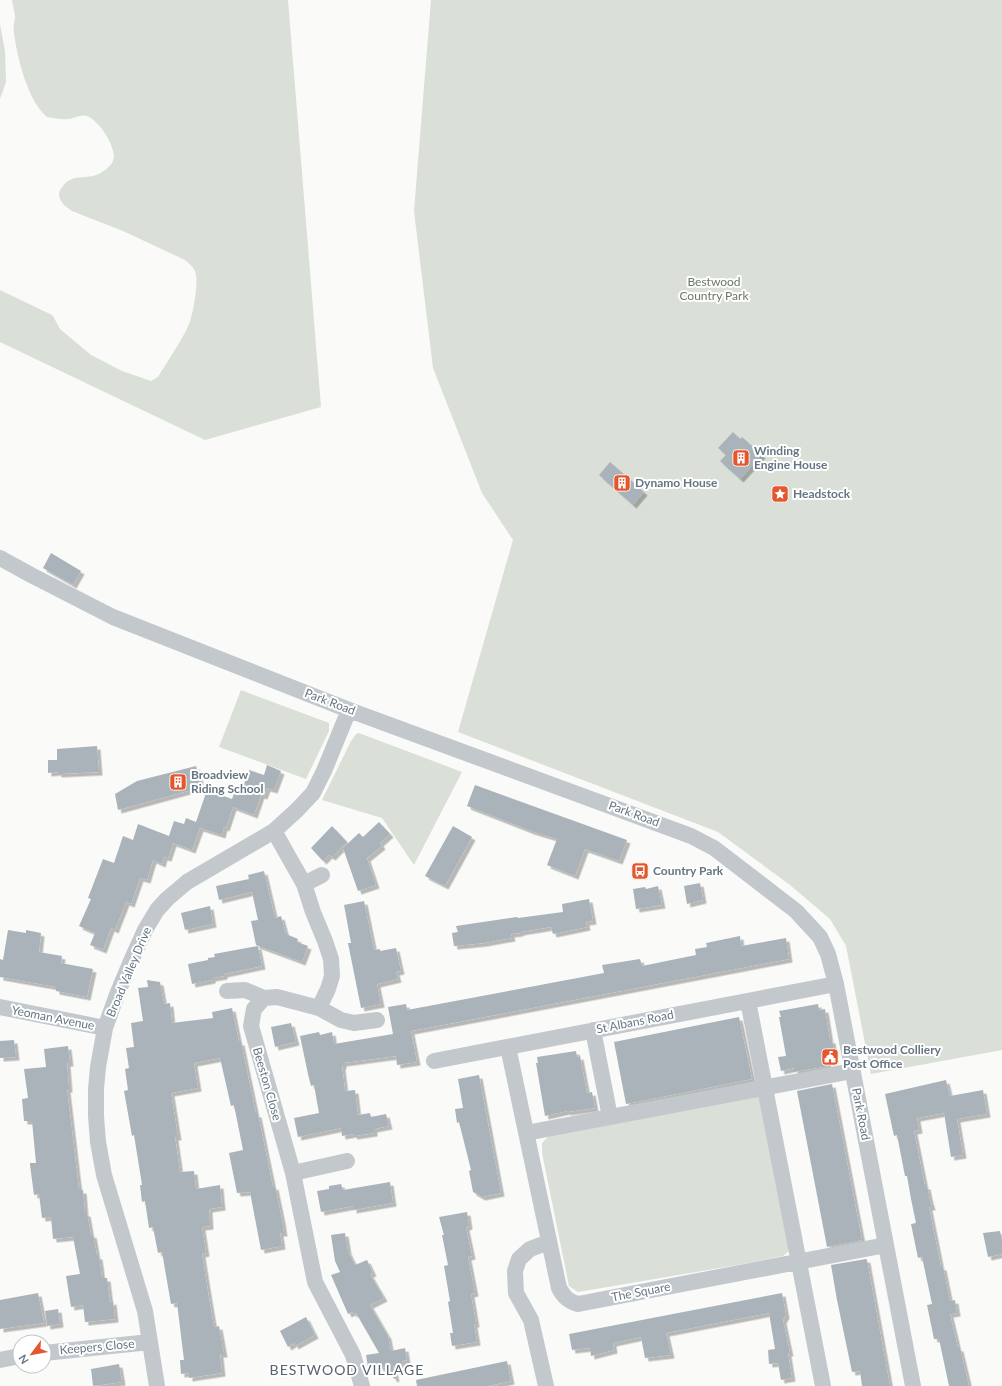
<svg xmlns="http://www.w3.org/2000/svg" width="1002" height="1386" font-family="Lato,sans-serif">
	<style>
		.green { fill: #dadfd7 }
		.building { fill: #aab3b9; filter: url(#shadow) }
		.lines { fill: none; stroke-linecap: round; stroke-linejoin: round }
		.street { stroke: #c3c8cc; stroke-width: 16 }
		.labels { text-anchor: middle; stroke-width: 4; stroke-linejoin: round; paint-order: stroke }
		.park-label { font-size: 12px; fill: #687a64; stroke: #fff }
		.poi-label { font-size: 12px; font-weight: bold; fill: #657683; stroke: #fff; text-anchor: start }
		.street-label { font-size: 12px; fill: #657683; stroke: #fff }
		.quarter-label { font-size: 14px; letter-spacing: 1px; fill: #57646e; stroke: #fff }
	</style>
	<defs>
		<filter id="shadow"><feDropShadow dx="3.5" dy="3.5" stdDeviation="0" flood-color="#0004"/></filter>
	</defs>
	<rect width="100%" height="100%" fill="#fafaf8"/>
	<path class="green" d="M12,0h276l33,407 -116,33 -205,-98v-52l50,24 3,2 7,13 31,26 31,16 29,10 7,-4c10,-17 24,-36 31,-53 4,-9 9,-40 7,-49 -1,-7 -6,-11 -11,-15l-62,-29 -51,-20c-6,-4 -13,-9 -13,-17 0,-3 2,-6 4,-8 10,-14 27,-5 39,-14 4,-2 9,-7 11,-11 5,-12 -14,-41 -26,-45 -6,-2 -12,2 -18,3 -7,1 -15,-1 -22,-2 -19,-15 -30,-60 -33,-84 -1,-5 0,-9 1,-15 0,-5 -2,-12 -3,-18z
		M431,0h571v1050l-131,24 -25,-128 -16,-27 -40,-34 -72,-53 -260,-100 55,-192 -31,-47 -49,-125 -19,-157z
		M0,24l5,27 1,31 -6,17z
		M241,690l88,33v8l-23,48 -87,-32z
		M359,733l103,39 -48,93 -32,-47 -60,-18 29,-59 5,-7z
		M755,1095l7,5 28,150 -7,6 -34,7 -171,29 -9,-6 -27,-133v-10l8,-8z"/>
	<path class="building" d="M733,432l7,7 2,-2 20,18 -22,24 -20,-18 6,-6 -8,-7z
		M610,462l34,30 -11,13 -34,-30z
		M51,553l30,18 -8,14 -30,-17z
		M97,746l2,26 -41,2v-2l-10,1v-13h9v-11z
		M267,765l14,6 -7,19 -7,-2 -3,8 -3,-1 -7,20 -21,-8 -7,21 -2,-1 -2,8 -22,-7 -8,22 -19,-7 -5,15 -4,-1 -2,7 -9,-4 -6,20 -7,-2 -9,26 -5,-2 -11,28 -4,-2 -8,22 -13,-5 5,-12 -16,-7 12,-27 -3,-1 15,-39 11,4 9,-27 10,4 5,-16 31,12 5,-15 10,3 2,-6 10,4 11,-32 25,9 4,-11 6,2 7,-20 15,5z
		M196,766l6,21 -84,23 -3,-16 22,-13z
		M475,785l152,55 -8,21 -34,-12 -10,27 -28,-11 10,-26 -26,-8 -64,-25z
		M379,822l11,12 -10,9 2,3 -15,12 9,27 -18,6 -15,-43 16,-15 4,4z
		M332,826l15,16 -15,15 -3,-2 -6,6 -12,-13z
		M453,826l19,11 -27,49 -20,-10z
		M264,871l11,47 6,-2 5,18 12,5 -1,3 11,4 -6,16 -46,-17 -5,-24 7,-1 -6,-28 -33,8 -3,-14 33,-7 -1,-4z
		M700,883l3,17 -16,4 -3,-18z
		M658,886l4,19 -26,4 -3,-20 12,-2 1,2z
		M589,899l4,22 -7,1 1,5 -34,7 -2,-7 -31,5v1l-9,1 1,4 -28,5 -30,3 -2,-13 6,-1 -2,-6 61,-9 1,1 45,-6 -1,-8z
		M364,901l10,49 6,-1v2l16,-3 5,23 -5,1 2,7 -21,5 4,20 -20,4 -13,-65h3l-7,-38z
		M210,906l3,18 -28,6 -4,-17z
		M8,930l18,3v-3l15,3 -2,19 23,4 -1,7 32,6 -6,28 -31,-6v-4l-56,-10v-18l3,1z
		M740,936l1,10 45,-8 3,21 -378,72 6,31 -20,3 -1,-9 -53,7v3h-1l3,25 10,-1 3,25 12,-2 1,4 15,-3 3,12 -15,3v4l-20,3 -1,-2 -11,2 -1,-8 -43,9 -4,-19 25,-5 -5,-28 -3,1 -3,-12 -8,-38 19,-4 1,3 12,-3 2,12 59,-10 -5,-27 18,-3 1,6 197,-37 -2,-8 38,-6 2,7 54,-11 -1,-6 12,-2 -1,-4z
		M258,946l4,20 -38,8v2l-12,2v2l-20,4 -4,-20 20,-4v-2l7,-1 -1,-3z
		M147,980l13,2 4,22 6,-1 2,20 41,-5 -1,-6 20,-4 7,34h2l15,72h2l15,73 2,-1 7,34 2,13h-4l2,13 -21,4 -11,-58 -13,1 -8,-40 14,-3 -9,-45 -3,1 -11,-48 -26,5 4,25 -27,5 7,44h-3l5,35 14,-1 2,18 24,-4 2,22 -13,2 1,17 -8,1 4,26 -4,1 7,44 5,29 5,-1 5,28h-4l2,19 -33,5v-5l-8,1 -1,-14h4l-7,-57 -6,1 -9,-52 -4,1 -5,-26 -4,1 -4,-27 -3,1 -2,-17h2l-8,-50 -2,1 -8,-45 4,-1 -3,-21 4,-1 -3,-20 8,-1 -3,-24 12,-2 -5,-33 10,-1z
		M818,1004l1,6 6,-1 5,31h2l3,20 -8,1 1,5 -34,6v-4l-13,3 -3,-14 8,-1 -7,-39h2l-2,-6z
		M739,1017l13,62 -126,25 -12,-62z
		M291,1023l5,19 -21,5 -4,-20z
		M14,1040l2,17 -16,1v-17z
		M68,1046l2,17h-3l2,26h-2l12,101h4l2,23h2l4,22 2,-1 4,22h2l3,22h5l3,24 3,-1 2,18 -30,3 -2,-17 -12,2 -5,-31 14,-2 -7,-37 -20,2 -2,-22 -9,1 -3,-24 -5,1 -4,-30v-2h6l-4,-42h-8l-2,-22 6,-1 -4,-29 22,-2 -2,-18z
		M576,1051l1,6 3,-1 7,37 5,-1 3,16 -28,4v-1l-22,5 -9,-53h2l-1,-6z
		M479,1075l22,118 -19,4 -9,-5 -4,-21 2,-1 -12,-48 -2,1 -2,-14 8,-1 -5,-29z
		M946,1080l4,16 33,-6 4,24 -30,5 6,36 -12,2 -7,-44 -27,5 2,12 -5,1 11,55h2l2,10 3,11h-3l12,60h2l7,34 5,-1 2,13 -7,1 8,34h2l9,38h-20l-10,-47h-5l-7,-34 5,-1 -10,-47 -4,1 -7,-34 5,-1 -5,-24 -4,-23h-2l-8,-41 -3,1 -9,-42z
		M832,1084l30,156 -35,7 -30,-156z
		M390,1182l3,21 -40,7v-4l-32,6 -4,-21 12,-2v-3l12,-2 2,6z
		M467,1212l2,14 -3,1 6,29 -4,1 7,36 -4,1 5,30h-2l3,18 -25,4 -2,-13h3l-5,-31 2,-1 -6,-35 4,-1 -6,-30h2l-5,-18z
		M1000,1231l2,10v13l-14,3 -5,-24z
		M345,1233l3,18 7,14 12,-5 6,13 -3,1 14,24 -14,7 18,31 3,15 14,-3 2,12 -5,1 1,3 -10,2 3,12 -2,1 -7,-12 -7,1 -1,-3 -11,2 -2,-12 13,-2 -23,-40 -2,1 -2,-2 -4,2 -17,-39 9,-3 -5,-11 -4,-26z
		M866,1259l1,1 23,126h-28l-2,-15 -8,1 -15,-72 -6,-35z
		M38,1293l6,30 -44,6v-29z
		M782,1293l4,22 -3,5 7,33h-2l4,25 -11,2 -3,-17 -9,1 -1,-14 7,-1 -6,-36 -103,20 5,22 -26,3 -4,-21 -28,6 1,7 -23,6 -1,-8 -18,2 -3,-16z
		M58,1309l2,15 -13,2 -2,-15z
		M306,1317l9,18 -20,11 -1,-3 -6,4 -8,-16z
		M507,1361l4,20 -23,5h-71l-1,-6z
		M119,1364l3,18 -29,4 -2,-17z"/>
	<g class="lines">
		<path class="street" d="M0,558l31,17 82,42 236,93 342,126 23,12 82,63 24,26 8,17 8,30 77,402
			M274,831l30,53 9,28 12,29 6,18 1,17 -4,13 -9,19
			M304,884l18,-9
			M227,991l18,-1 19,8
			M748,1001l75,385
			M0,1007l105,21
			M593,1030l17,87
			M508,1047l51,241c5,9 9,13 19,16l308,-59
			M434,1061l402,-77
			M526,1133l326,-62
			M293,1173l54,-12
			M44,1353l106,-11
			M0,1360l20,-4
			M157,1386l-12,-75 -41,-136 -6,-33 -2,-26v-27l2,-22 7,-39 13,-36 13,-31 14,-31 12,-20 10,-11 20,-17 87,-51 23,-21 16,-17 11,-22 25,-61
			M362,1386l-9,-31 -38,-73 -22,-109 -42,-147 3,-17 10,-11 13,-1 42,11 22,12 13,3 23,-3
			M546,1386l-15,-66 -15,-27 -1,-22 4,-12 11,-10 19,-7"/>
	</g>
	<defs>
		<symbol id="building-square" viewBox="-11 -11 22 22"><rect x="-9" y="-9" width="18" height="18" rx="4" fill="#e4572e" stroke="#fff"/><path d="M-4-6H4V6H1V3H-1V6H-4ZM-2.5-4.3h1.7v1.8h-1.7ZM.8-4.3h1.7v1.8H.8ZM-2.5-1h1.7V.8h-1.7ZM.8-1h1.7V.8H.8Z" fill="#fff"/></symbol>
		<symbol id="sight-square" viewBox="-11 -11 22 22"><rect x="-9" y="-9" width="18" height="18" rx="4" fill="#e4572e" stroke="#fff"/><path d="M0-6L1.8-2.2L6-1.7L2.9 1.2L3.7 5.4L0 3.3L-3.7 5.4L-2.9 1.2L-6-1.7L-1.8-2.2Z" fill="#fff"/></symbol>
		<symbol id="bus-square" viewBox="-11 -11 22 22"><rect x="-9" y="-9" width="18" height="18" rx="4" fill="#e4572e" stroke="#fff"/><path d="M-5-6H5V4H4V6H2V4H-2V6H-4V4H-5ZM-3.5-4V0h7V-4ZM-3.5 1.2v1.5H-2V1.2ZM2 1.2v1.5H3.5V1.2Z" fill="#fff"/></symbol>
		<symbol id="civic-square" viewBox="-11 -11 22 22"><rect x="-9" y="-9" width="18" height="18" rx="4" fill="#e4572e" stroke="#fff"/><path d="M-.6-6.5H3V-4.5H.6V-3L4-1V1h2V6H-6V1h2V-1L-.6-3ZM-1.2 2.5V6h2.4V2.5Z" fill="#fff"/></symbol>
	</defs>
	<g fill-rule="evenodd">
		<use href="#building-square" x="731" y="448" width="20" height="20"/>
		<use href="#building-square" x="612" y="473" width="20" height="20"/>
		<use href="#sight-square" x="770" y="484" width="20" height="20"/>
		<use href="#building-square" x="168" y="772" width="20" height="20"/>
		<use href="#bus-square" x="630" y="861" width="20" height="20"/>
		<use href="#civic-square" x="820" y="1047" width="20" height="20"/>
	</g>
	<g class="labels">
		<g class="park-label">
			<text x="714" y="286">Bestwood<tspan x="714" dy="14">Country Park</tspan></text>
		</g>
		<g class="poi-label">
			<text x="754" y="455">Winding<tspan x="754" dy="14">Engine House</tspan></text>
			<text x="635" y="487">Dynamo House</text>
			<text x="793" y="498">Headstock</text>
			<text x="191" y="779">Broadview<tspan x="191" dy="14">Riding School</tspan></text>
			<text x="653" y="875">Country Park</text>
			<text x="843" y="1054">Bestwood Colliery<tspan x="843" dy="14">Post Office</tspan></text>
		</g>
		<g class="street-label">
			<text transform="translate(330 702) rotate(21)" y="4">Park Road</text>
			<text transform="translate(634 814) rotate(20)" y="4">Park Road</text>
			<text transform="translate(129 972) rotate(-67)" y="4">Broad Valley Drive</text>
			<text transform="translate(53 1018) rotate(11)" y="4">Yeoman Avenue</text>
			<text transform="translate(635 1022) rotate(-11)" y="4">St Albans Road</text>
			<text transform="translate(267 1084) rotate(74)" y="4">Beeston Close</text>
			<text transform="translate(861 1114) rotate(79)" y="4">Park Road</text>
			<text transform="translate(641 1292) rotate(-11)" y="4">The Square</text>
			<text transform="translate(97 1347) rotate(-5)" y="4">Keepers Close</text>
		</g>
		<g class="quarter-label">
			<text x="347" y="1375">BESTWOOD VILLAGE</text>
		</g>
	</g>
	<g transform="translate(32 1354) rotate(238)"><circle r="19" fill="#ffffff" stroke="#c1c8cd"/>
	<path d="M0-3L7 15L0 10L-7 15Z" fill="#e4572e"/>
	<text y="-6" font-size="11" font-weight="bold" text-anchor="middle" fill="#657683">N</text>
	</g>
</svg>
